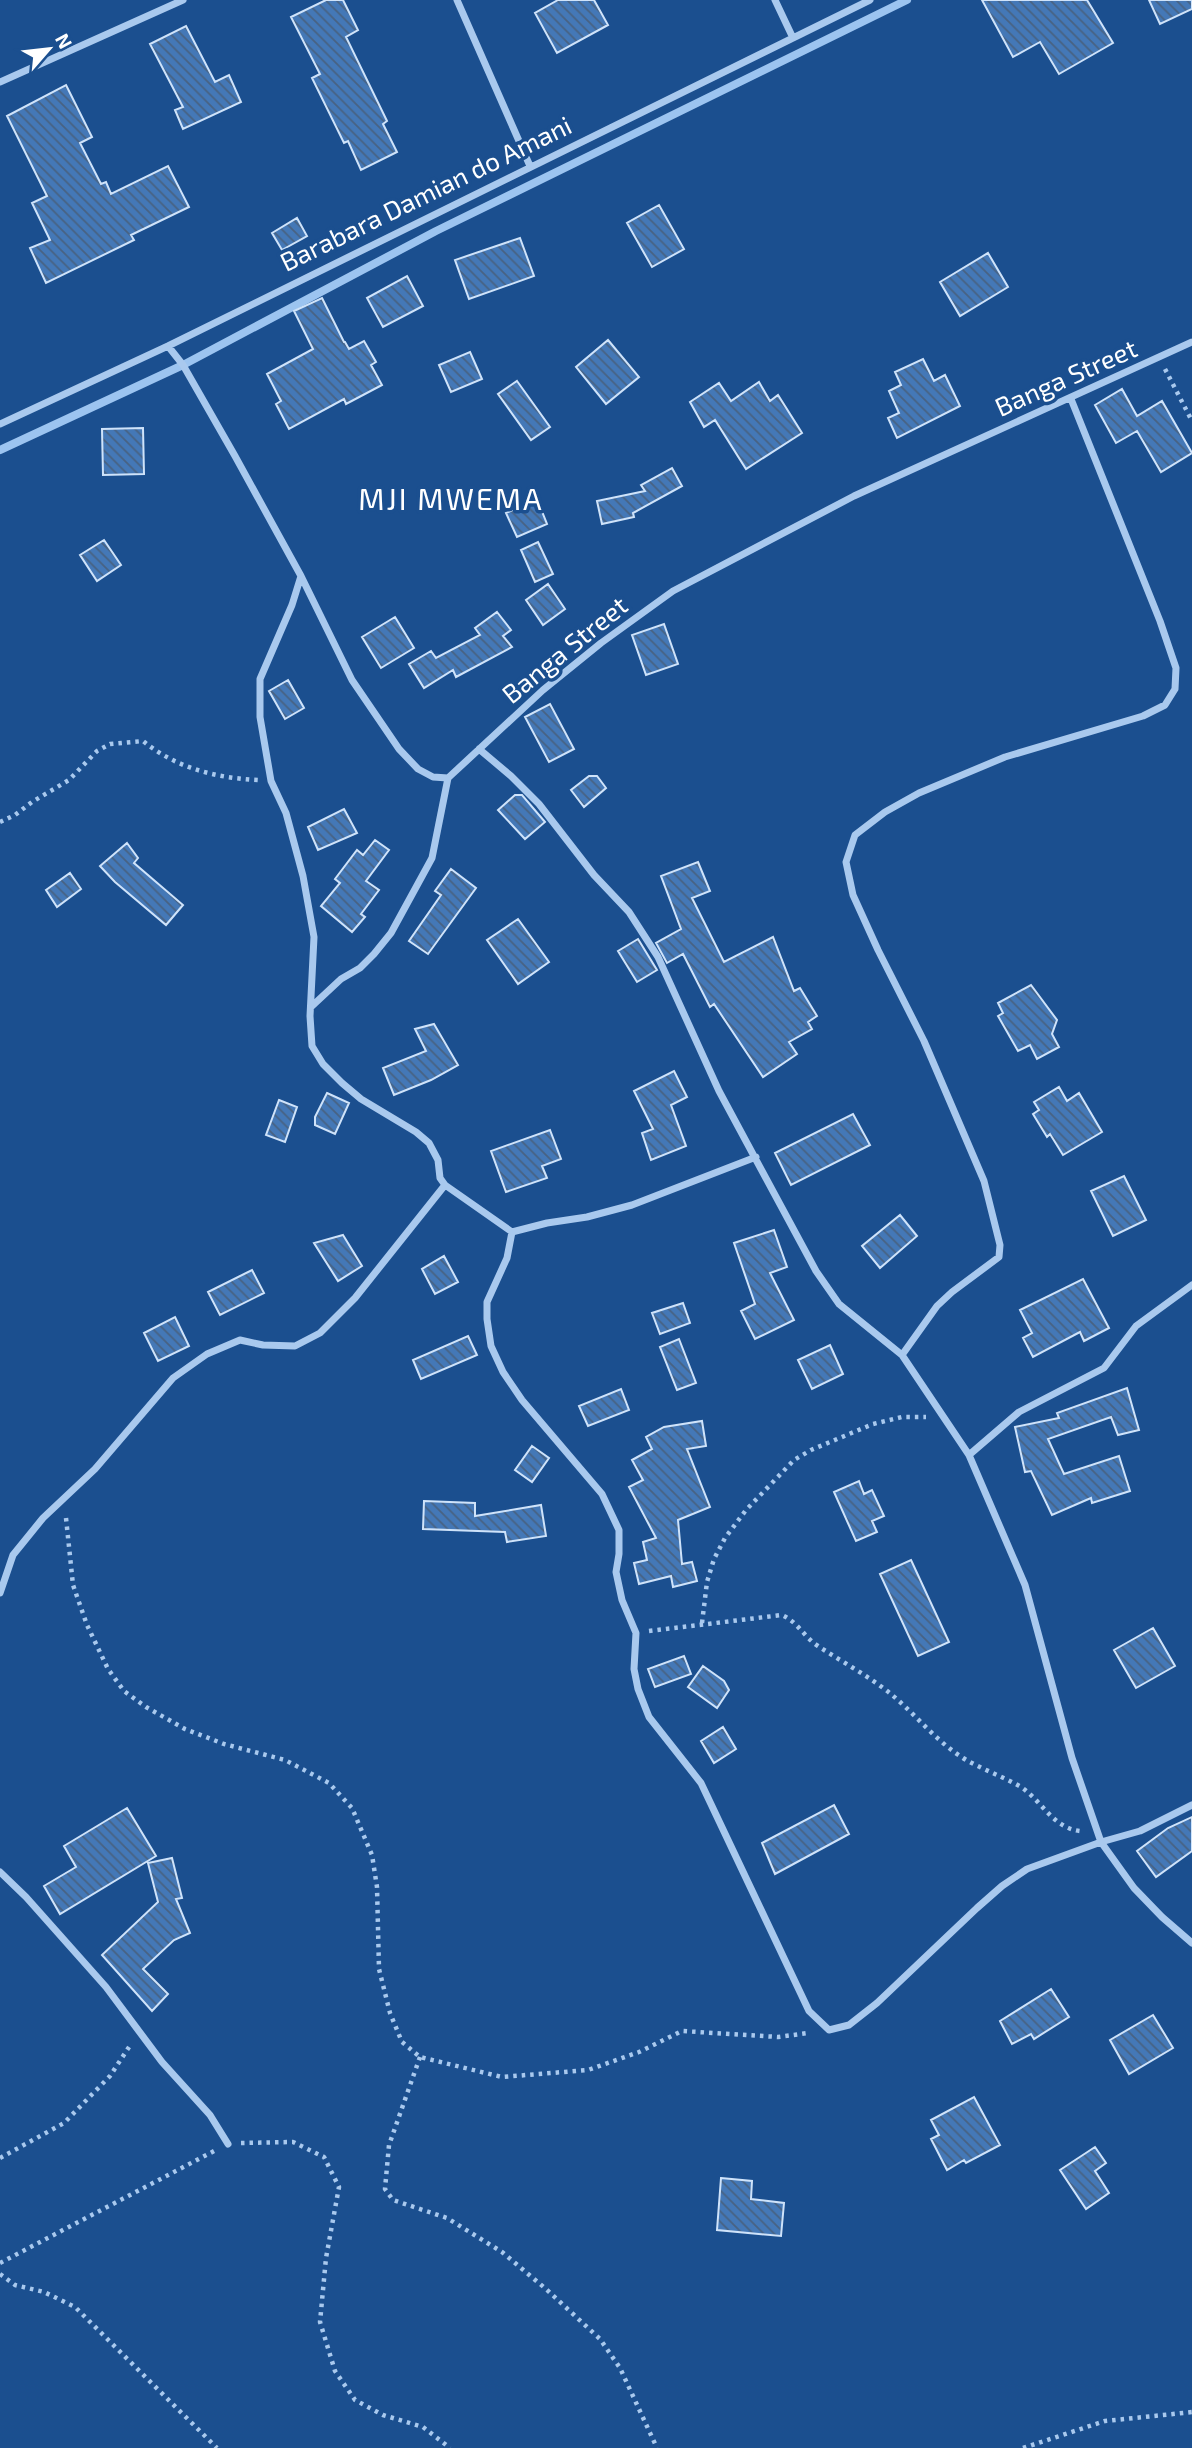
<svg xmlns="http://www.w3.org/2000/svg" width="1192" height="2448" font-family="'Exo 2',sans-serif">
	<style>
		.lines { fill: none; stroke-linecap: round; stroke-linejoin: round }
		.stream { stroke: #9cc4f0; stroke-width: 8 }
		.building { fill: url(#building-back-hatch); stroke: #cfe3fa; stroke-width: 2 }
		.path { stroke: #a9c9ee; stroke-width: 4.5; stroke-dasharray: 3.5 5; stroke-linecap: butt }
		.minor { stroke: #a9c9ee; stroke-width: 7 }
		.labels { text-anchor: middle; stroke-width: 7; stroke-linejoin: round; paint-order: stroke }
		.street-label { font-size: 26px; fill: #fff; stroke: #1b4f8f }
		.quarter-label { font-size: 30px; letter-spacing: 2px; fill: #fff; stroke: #1b4f8f }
	</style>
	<defs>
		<pattern id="building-back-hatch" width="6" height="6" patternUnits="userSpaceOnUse" patternTransform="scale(1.75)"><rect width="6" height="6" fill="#4478b7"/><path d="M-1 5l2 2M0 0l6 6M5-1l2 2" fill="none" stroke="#486282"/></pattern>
	</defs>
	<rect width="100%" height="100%" fill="#1b4f8f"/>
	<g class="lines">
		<path class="stream" d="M0,450l183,-85 253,-134 471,-231"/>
	</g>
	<path class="building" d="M326,0h17l15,30 -12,7 41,84 -4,3 14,28 -36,18 -13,-29 -4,2 -32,-65 8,-4 -29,-57z
		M558,0h36l14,25 -51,28 -22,-40z
		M982,0h105l26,43 -54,31 -19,-32 -27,15z
		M1149,0h43v9l-32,15z
		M186,26l29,56 14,-7 12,27 -58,27 -8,-19 8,-3 -33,-63z
		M66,85l26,52 -12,6 21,41 5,-2 5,12 57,-28 21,41 -58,28 3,5 -88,43 -16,-35 20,-8 -18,-37 15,-7 -40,-80z
		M659,205l25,44 -32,18 -25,-44z
		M297,218l10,18 -25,14 -10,-17z
		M520,238l14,38 -65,23 -14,-39z
		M988,253l20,34 -48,29 -20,-34z
		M407,276l16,30 -40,21 -16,-29z
		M322,298l22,44h1l4,7 15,-8 12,21 -5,3 11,20 -36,19 -2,-5 -55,30 -13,-25 5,-3 -14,-27 46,-25 -19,-38z
		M608,340l31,37 -33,27 -30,-37z
		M470,352l12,27 -31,13 -12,-27z
		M923,359l11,22 11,-6 15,31 -63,32 -9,-20 11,-5 -10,-22 12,-6 -6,-13z
		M517,381l33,46 -19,13 -33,-46z
		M759,382l11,19 8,-6 24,38 -56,36 -31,-49 -11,7 -14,-25 29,-19 12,18z
		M1122,389l15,27 25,-15 30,52 -31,19 -24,-41 -21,12 -21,-38z
		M143,428l1,46 -41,1 -1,-46z
		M672,468l10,18 -49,27 1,4 -32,7 -5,-23 48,-10 -4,-6z
		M537,499l10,25 -30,13 -11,-24z
		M104,540l17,25 -24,16 -17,-26z
		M538,542l15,32 -18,8 -14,-32z
		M548,584l17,25 -22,16 -17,-25z
		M497,612l14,18 -8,6 9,11 -56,30 -3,-7 -29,18 -15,-24 22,-13 5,7 44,-23 -5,-7z
		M395,617l19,31 -33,20 -19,-31z
		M664,624l14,40 -32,11 -14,-40z
		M288,680l16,28 -19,11 -16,-28z
		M550,704l24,45 -25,13 -24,-45z
		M589,776h8l9,12 -22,19 -13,-17z
		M515,795h7l23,27 -20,17 -27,-29z
		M344,809l13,24 -39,17 -10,-23z
		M375,840l14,10 -23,31 13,9 -18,24 4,3 -13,15 -31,-26 19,-23 -5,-4 22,-29 6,5z
		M127,843l11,15 -4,5 49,42 -17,20 -51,-43 -15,-16z
		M698,862l12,29 -18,7 32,64 49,-25 21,54 6,-3 17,28 -9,6 4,7 -23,13 8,12 -34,23 -49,-73 -4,3 -27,-53 -16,9 -11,-20 25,-14 -20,-53z
		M451,869l25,19 -48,66 -19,-13 32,-46 -6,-4z
		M70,873l11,16 -24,18 -11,-17z
		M518,919l31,43 -31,22 -31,-44z
		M638,939l19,31 -20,12 -19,-31z
		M1031,985l26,35 -5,14 7,13 -22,12 -7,-14 -12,6 -20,-35 5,-3 -5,-10z
		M434,1024l24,41 -27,15 -37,15 -11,-27 43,-17 -11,-22z
		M674,1071l13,26 -16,8 15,41 -35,14 -9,-27 11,-4 -19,-38z
		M1059,1087l8,14 12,-8 23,39 -39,23 -13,-21 -3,3 -14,-23 6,-4 -5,-8z
		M327,1093l22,10 -14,31 -20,-9v-8z
		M279,1100l18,7 -12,35 -19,-7z
		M853,1114l17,31 -79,40 -16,-32z
		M550,1130l11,29 -19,7 5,12 -41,14 -15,-41z
		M1124,1176l22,44 -33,16 -22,-45z
		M900,1215l17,21 -37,32 -18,-22z
		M774,1230l13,37 -17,6 24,47 -39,19 -14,-28 14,-7 -21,-61z
		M343,1235l19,31 -24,15 -24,-38z
		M444,1256l14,26 -23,12 -13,-25z
		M252,1270l12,23 -44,22 -12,-23z
		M1083,1279l26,49 -25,13 -4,-9 -47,25 -10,-19 9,-5 -12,-23z
		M683,1303l7,20 -30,11 -8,-21z
		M175,1317l14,29 -31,15 -14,-28z
		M468,1336l9,19 -56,24 -8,-19z
		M679,1339l17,44 -19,7 -17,-43z
		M830,1345l13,29 -31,15 -14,-29z
		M1127,1388l12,42 -21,5 -7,-18 -63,22 16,35 55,-18 11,35 -38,12 -1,-5 -39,17 -21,-44 -6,1 -10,-45 44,-9 -2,-5z
		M621,1389l8,21 -41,16 -9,-20z
		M702,1421l4,25 -19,3 23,58 -32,13 4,44 10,-2 5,19 -24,6 -2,-11 -32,8 -5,-21 13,-3 -4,-18 13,-4 -27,-51 14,-7 -11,-20 20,-11 -6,-12 18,-10z
		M532,1446l17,12 -17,24 -17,-12z
		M859,1481l5,13 8,-4 12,26 -12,5 5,11 -21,9 -22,-49z
		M424,1501l51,2v13l66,-11 5,31 -39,6 -2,-10 -82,-3z
		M911,1560l38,82 -31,14 -38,-82z
		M1153,1628l22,38 -39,22 -22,-38z
		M684,1656l7,18 -36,13 -7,-18z
		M703,1666l21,15 5,9 -12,18 -29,-21z
		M723,1727l13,22 -22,14 -13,-22z
		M834,1805l15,29 -74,40 -13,-31z
		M127,1808l29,48 -96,58 -16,-28 32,-19 -12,-21z
		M1192,1817v34l-36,26 -19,-26 31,-23z
		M172,1858l10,40 -6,1 14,34 -16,7 -31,29 25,25 -16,17 -50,-56 56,-53 -10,-39z
		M1051,1989l18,28 -35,22 -3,-5 -19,10 -12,-23z
		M1153,2015l20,33 -44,26 -19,-34z
		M974,2097l26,48 -34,18 -2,-3 -17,10 -16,-31 8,-4 -8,-15z
		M1095,2147l11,16 -11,8 14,22 -23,16 -26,-39z
		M721,2178l31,3 -1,18 33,4 -3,33 -64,-6z"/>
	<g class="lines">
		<path class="path" d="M1165,369l27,52
			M0,822l15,-7 17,-13 37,-22 28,-29 13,-7 33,-3c33,27 73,37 115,39
			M66,1518l7,67 14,40 21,44 16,22 22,16 39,22 39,15 61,16 44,23 23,25 20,47 5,32 2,82 11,44 12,29 18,15 82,20 86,-7 51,-18 43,-21 96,6 30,-4
			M702,1623l5,-41 7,-23 11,-21 21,-28 48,-50 17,-10 62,-26 29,-7h24
			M649,1631l133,-16c16,7 22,22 36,31 27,18 57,33 81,55 21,19 39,41 64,57 18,11 39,18 58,29 21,14 32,41 59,44
			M420,2057l-31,88 -4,44 8,11 54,18 55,34 44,37 54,50 20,29 37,80
			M241,2143l52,-1 31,15 15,30 -13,71 -6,64 15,49 20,29 28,15 40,12 27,21
			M0,2158l64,-35 46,-47 21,-32
			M0,2263l216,-113
			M0,2274l15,11 29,7 31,15 142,141
			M1023,2448l82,-27 87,-9"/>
		<path class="minor" d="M457,0l73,166
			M775,0l18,38
			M0,82l183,-82
			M168,346l15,19 52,91 66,120 51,104 47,69 19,20 15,8 15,1 95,-88 58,-47 72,-52 181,-95 338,-154
			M0,424l168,-78 702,-346
			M479,749l32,27 28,28 55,71 35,37 29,45 61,134 97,180 23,33 63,51 67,100 56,130 47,173 29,84 33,46 28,29 30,26
			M311,1007l30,-28 19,-11 14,-14 17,-21 41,-75 16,-80
			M445,1185l67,47 -5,26 -20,44v17l4,27 12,26 19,28 80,94 17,36v24l-3,18 6,28 14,33 -2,36 4,20 11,28 52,66 108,228 20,19 20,-5 28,-22 100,-95 25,-22 25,-17 74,-27 39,-11 52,-26
			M512,1232l35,-9 40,-6 45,-12 124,-48
			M902,1355l35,-49 15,-14 47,-35 1,-12 -16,-64 -60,-140 -46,-91 -25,-55 -7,-33 9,-27 30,-23 34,-19 86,-36 138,-41 22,-11 10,-16 1,-21 -16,-47 -89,-222
			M969,1455l50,-43 85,-44 32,-42 56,-41
			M0,1593l13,-38 30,-37 52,-49 78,-91 34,-24 33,-14 23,5 32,1 25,-13 35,-35 90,-113 -5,-7 -2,-18 -9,-17 -13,-11 -55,-33 -19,-16 -19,-19 -11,-18 -2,-30 4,-79 -11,-61 -17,-63 -15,-32 -11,-64v-38l32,-74 9,-29
			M0,1872l26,25 80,90 56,75 48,53 18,29"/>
	</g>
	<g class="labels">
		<g class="street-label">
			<text transform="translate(426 194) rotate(-26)" y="9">Barabara Damian do Amani</text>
			<text transform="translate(1066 378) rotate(-24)" y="9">Banga Street</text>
			<text transform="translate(565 650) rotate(-39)" y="9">Banga Street</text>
		</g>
		<g class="quarter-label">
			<text x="451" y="510">MJI MWEMA</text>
		</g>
	</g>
	<g transform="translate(49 49) rotate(62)" stroke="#1b4f8f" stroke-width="5" paint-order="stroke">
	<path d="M0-5L12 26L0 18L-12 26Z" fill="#ffffff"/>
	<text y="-10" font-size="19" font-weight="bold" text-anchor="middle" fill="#ffffff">N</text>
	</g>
</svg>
